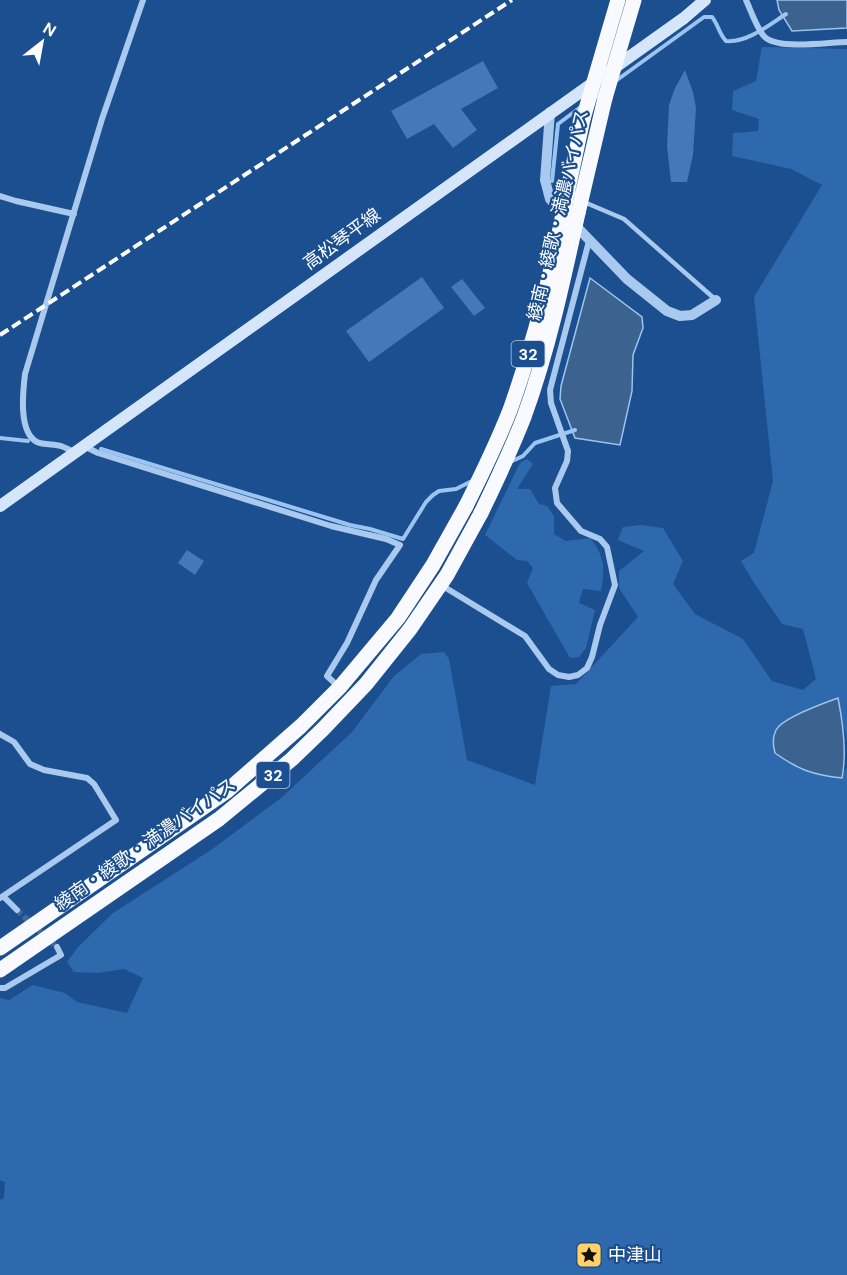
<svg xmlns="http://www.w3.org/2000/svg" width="847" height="1275" font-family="'DM Sans','Noto Sans JP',sans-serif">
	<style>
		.green { fill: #2e69ad }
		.water { fill: #3c6290; stroke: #9cc4f0; stroke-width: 1.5 }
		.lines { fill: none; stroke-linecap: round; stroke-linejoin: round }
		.stream { stroke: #9cc4f0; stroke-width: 4 }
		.building { fill: #4478b7 }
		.minor-tunnel { stroke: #3d69a0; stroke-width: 6; stroke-dasharray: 6 3; stroke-linecap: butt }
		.service { stroke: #a9c9ee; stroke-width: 4.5 }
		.minor { stroke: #a9c9ee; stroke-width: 6 }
		.tertiary { stroke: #a9c9ee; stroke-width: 10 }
		.secondary { stroke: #d6e6fa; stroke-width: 12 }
		.trunk { stroke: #f8faff; stroke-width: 15 }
		.rail { stroke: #fff; stroke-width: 4; stroke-dasharray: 10 4.5; stroke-linecap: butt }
		.trunk-bridge { stroke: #f8faff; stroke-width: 15 }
		.labels { text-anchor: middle; stroke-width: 4.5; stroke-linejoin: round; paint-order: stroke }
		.shield { fill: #1b4f8f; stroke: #bbcadd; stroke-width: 1.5 }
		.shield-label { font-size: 16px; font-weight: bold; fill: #fff }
		.street-label { font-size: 18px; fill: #fff; stroke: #1b4f8f }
		.poi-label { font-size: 18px; fill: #fff; stroke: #1b4f8f; text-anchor: start }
	</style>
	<rect width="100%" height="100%" fill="#1b4f8f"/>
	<path class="green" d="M762,47l85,2v691l-10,-42 4,79 6,-10v508h-847v-75l4,-2 1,-16 -5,-2v-182l9,2 24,-15 32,8 12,9 50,11 16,-35 -19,-9 -26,4 -24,-1 -7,-10 11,-15 35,-34 98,-63 70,-52 71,-66 42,-56 27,-22 23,-2 5,7 18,101 68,25 16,-99 25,-2 62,-67 -19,-29v-17l25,-20 -26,-11 5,-13 19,-2 21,3 20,33 -10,23 22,30 48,25 29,42 31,9 13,-11 -13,-50 -21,-5 -28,-41 -13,-22 13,-8 19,-72 -19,-184 68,-112 -31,-16 -59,-13 1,-23 25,-2 1,-12 -27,-9 1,-19 23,-10z
		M527,459l6,5 -16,25h13l9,15 8,2 7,10v18l12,7 24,-3c15,18 15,31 11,53l-18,-2 -4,14 16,7 -9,38 -7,9 -9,1 -43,-75 6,-15 -6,-7 -10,-1 -32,-25 35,-72z"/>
	<path class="water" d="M777,0h70v28l-55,3 -13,-21z
		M590,278l52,39 1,11 -10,27 -1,36 -12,54 -45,-7 -15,-39 1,-13z
		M838,698c5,25 9,55 4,80 -29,-3 -43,-8 -67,-25 -2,-7 -3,-15 1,-23 6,-12 48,-27 62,-32z"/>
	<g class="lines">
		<path class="stream" d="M617,80l87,-63h8c6,7 7,17 14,24 21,2 43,-16 60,-27
			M552,181l6,-57 24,-18
			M0,438l28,3
			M101,449l249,76 20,4 33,10 23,-37 7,-7 6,-4 17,-2 18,-9
			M510,462l13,-6 12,-13 40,-13"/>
	</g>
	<path class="building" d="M483,61l15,27 -37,21 16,21 -24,18 -19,-24 -27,15 -16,-28z
		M685,70l8,22 3,16 -3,47 -6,27h-16l-4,-36 2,-41 6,-17z
		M422,277l22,31 -75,54 -23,-31z
		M462,279l23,29 -11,8 -23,-29z
		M187,550l17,11 -9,14 -17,-12z"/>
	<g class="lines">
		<path class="minor-tunnel" d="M17,910l40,37"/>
		<path class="service" d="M584,202l40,17 92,81"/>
		<path class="minor" d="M746,0c5,11 10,26 17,35 12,16 65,7 84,7
			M0,196l16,5 58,13
			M84,446l14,7 233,73 55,13 14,6 -24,35 -29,63 -20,33 12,11
			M74,452c-4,-2 -8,-4 -13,-6 -7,-2 -17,-1 -24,-4 -19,-10 -14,-51 -12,-68l77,-255 41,-119
			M441,585l84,51 24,33 9,6 11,2 9,-2 9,-7 5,-11 8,-32 15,-40 -8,-38 -7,-8 -19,-8 -24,-28 -2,-15 12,-27 1,-10 -17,-48 -1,-13 39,-149
			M0,734l14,8 16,22 14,6 43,8 7,6 22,36 -116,78
			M3,896l14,14
			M0,988h5l56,-33 -4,-8"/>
		<path class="tertiary" d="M550,112l-5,68 5,19 77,80 40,32 13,5 12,-1 24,-15"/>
		<path class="secondary" d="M0,506l684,-488 21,-18"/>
		<path class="trunk" d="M567,194l16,-75
			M578,213l27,-115
			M0,948l227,-157 74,-65 39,-39 58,-69 35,-53 33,-59
			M0,970l219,-151 73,-60 31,-30 43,-45 44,-55 37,-54 34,-62"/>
		<path class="rail" d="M0,335l512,-335"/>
		<path class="trunk-bridge" d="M605,98l29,-98
			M583,119l35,-119
			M466,506c16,-32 31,-63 44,-96 25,-70 43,-143 57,-216
			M481,513c15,-31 30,-63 43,-96 24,-66 39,-135 54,-204"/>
	</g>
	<defs>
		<symbol id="sight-square" viewBox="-11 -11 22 22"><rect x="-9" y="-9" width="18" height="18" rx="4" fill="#ffd166" stroke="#1b4f8f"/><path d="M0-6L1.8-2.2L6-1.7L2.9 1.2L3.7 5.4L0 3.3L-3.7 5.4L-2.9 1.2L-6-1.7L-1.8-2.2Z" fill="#111"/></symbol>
	</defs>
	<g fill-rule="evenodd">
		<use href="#sight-square" x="574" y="1240" width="30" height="30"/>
	</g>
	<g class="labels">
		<g class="shield">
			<rect x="511.5" y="341" width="33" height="26" rx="4.5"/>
			<rect x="256.5" y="762" width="33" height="26" rx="4.5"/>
		</g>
		<g class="shield-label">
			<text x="528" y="360">32</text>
			<text x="273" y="781">32</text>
		</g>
		<g class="street-label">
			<text transform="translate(558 215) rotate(-77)" y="6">綾南・綾歌・満濃バイパス</text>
			<text transform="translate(342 239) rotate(-36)" y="6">高松琴平線</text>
			<text transform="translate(145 844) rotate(-35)" y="6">綾南・綾歌・満濃バイパス</text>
		</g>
		<g class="poi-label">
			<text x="608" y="1261">中津山</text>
		</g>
	</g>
	<g transform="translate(42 42) rotate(31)" stroke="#1b4f8f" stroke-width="4.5" paint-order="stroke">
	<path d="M0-4.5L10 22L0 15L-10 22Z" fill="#ffffff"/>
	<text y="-9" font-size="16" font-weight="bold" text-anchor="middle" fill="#ffffff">N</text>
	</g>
</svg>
